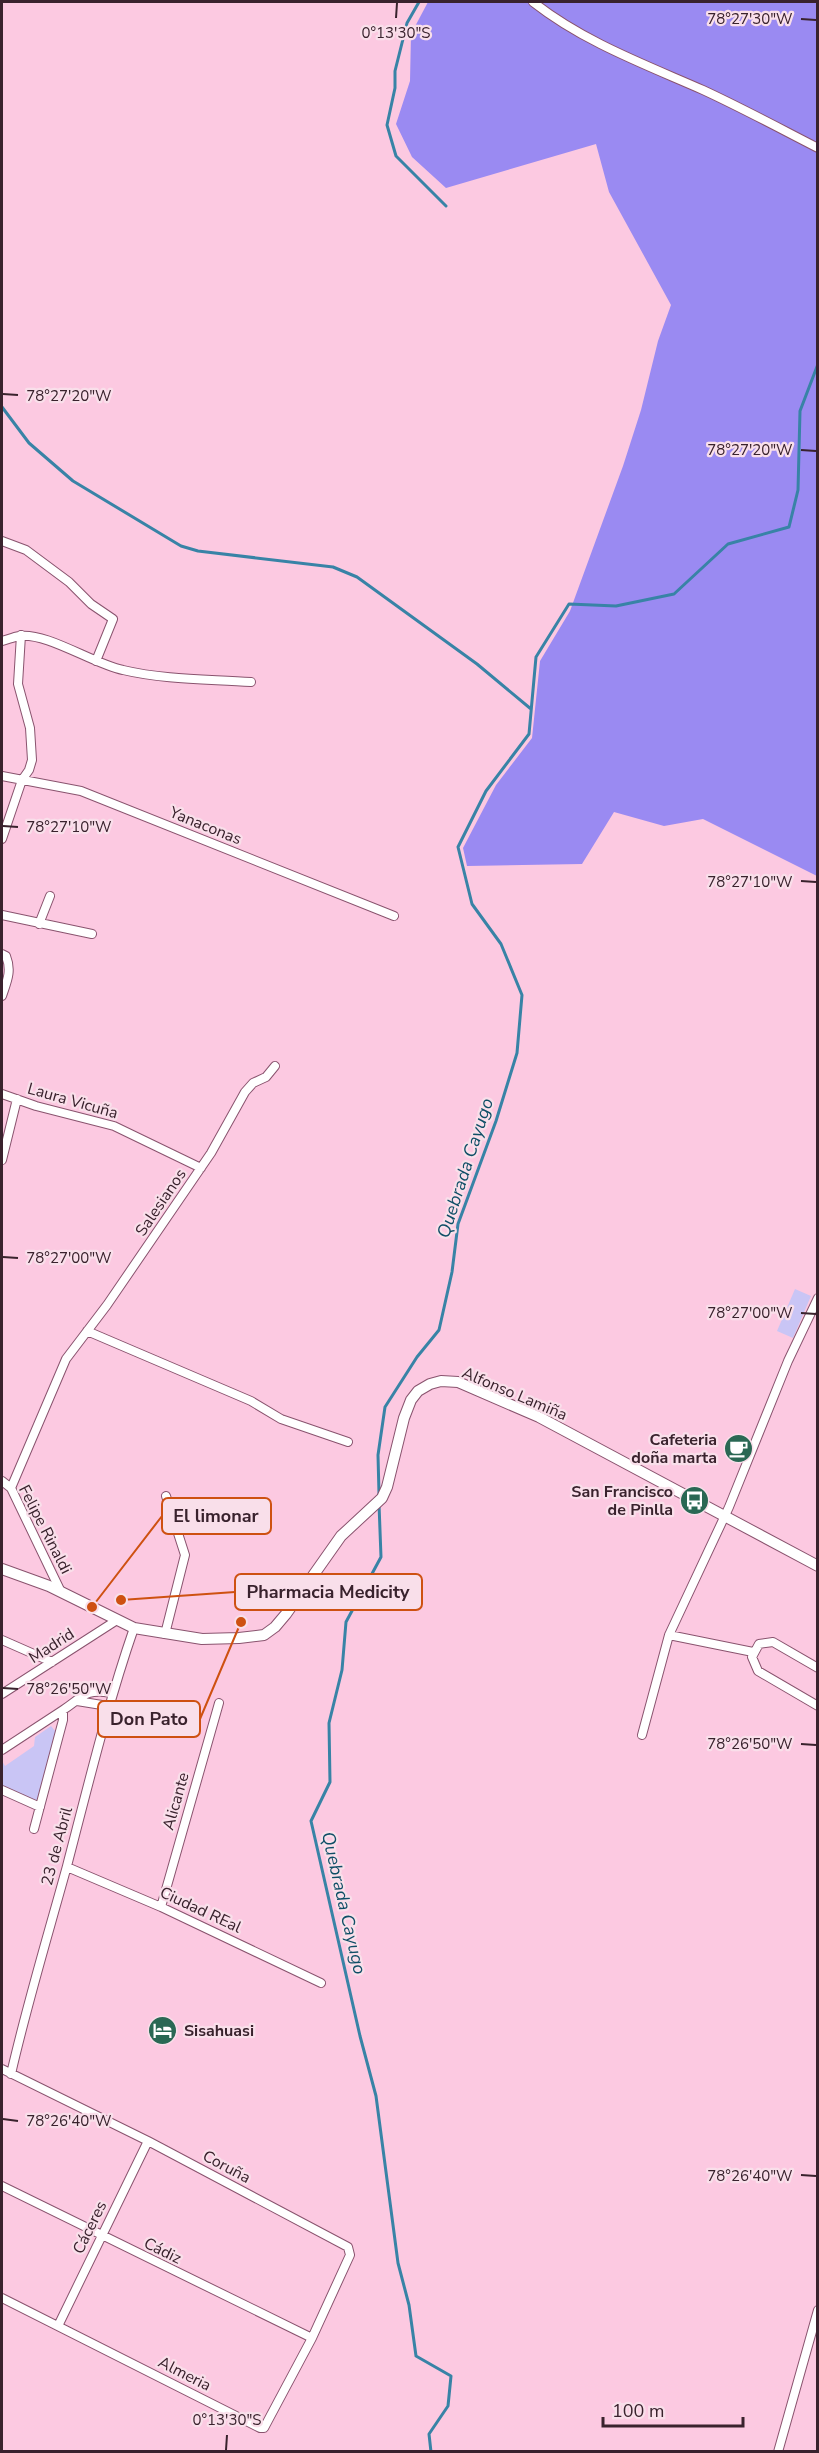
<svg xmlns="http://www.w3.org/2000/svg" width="819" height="2453" font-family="'Nunito Sans',sans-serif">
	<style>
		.green { fill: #c9c5f5 }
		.forest { fill: #9a8af2 }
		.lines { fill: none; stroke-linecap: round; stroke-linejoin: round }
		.stream { stroke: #3883a6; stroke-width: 3 }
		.minor-casing { stroke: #89536e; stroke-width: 10 }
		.tertiary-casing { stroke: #89536e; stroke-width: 12 }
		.minor { stroke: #fff; stroke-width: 8 }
		.tertiary { stroke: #fff; stroke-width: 10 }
		.ticks { fill: none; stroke: #39222d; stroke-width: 2 }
		.labels { text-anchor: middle; stroke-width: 4.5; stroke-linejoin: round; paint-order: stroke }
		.street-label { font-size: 16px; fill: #39222d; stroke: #f9dfea }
		.poi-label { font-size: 16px; font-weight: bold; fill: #39222d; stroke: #f9dfea; text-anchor: end }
		.water-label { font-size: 18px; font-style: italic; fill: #0e4e66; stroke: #f9dfea }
		.ticks-label { font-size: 15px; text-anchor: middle; fill: #39222d; stroke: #f9dfea; stroke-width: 4.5; stroke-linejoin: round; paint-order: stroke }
		.leader { fill: none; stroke: #ce5111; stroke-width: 2 }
		.callout-dot { fill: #ce5111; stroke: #f9dfea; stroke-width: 2 }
		.callout { fill: #f9dfea; stroke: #ce5111; stroke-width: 2 }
		.callout-label { font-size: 18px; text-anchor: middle; font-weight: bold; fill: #39222d }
	</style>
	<rect width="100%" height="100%" fill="#fcc9e1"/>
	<path class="green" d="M795,1289l16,7 -18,42 -16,-7z
		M51,1726l5,6 -19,69 -35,-15v-25l3,5 29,-20 1,-9z"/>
	<path class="forest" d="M428,2h389v874l-114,-57 -39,7 -50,-14 -32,52 -115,2 -4,-18 33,-63 36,-47 8,-77 30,-50 53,-145 18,-56 17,-69 13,-36 -62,-113 -13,-48 -150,44 -34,-31 -16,-33 14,-43 1,-47z"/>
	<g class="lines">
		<path class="stream" d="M419,2l-12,21 -12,48v17l-8,37 9,31 50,50
			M2,407l27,36 44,38 108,65 17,5 135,16 24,10 120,87 54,45
			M379,1494l-1,-39 7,-48 32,-50 22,-27 13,-58 6,-48 38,-103 21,-68 5,-58 -21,-51 -29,-40 -14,-57 28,-56 43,-57 7,-77 33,-53 47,2 58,-12 54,-50 61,-17 9,-37 2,-79 18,-47
			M379,1504l2,53 -35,65 -4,48 -13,53 1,59 -19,39 49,215 16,60 22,167 11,42 7,51 35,20 -3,30 -19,28 2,18"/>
		<defs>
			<path id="minor" d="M533,2c51,40 111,62 170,88 39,18 76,38 115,58
				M2,541l24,9 43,32 22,22 22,15 -17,42
				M2,641c5,-1 11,-4 17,-5 28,-4 74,28 104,34 42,10 86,9 128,12
				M2,776l79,15 313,125
				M2,839l20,-59 7,-10 3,-10 -2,-32 -12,-44 3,-49
				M2,915l90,19
				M39,924l11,-28
				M2,954l4,2c6,15 1,25 -4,40
				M2,1094l34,12 78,20 87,42
				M2,1160l15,-61
				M87,1331l164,70 30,18 67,23
				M2,1481l9,7 50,104
				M11,1488l55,-129 41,-54 104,-152 34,-61 8,-9 13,-6 9,-11
				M165,1634l20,-79 -19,-59
				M669,1635l84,17
				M2,1640l50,22
				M818,1668l-45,-26 -14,2 -7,13 6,14 60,35
				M2,1694l115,-74
				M77,1701l31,5
				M642,1735l27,-100 60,-128 59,-146 30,-63
				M2,1750l61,-40
				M2,1790l38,17
				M34,1829l29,-109v-10c20,-13 22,-22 48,-17
				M67,1867l94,40 160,76
				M161,1907l58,-204
				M2,2069l146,72 200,106 2,8 -38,83 -48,90h-4l-258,-130
				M11,2074c16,-70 37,-139 56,-208 21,-80 40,-160 67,-238
				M2,2186l310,152
				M58,2326l90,-185
				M778,2452l40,-142"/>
			<path id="tertiary" d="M2,1569l47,17 85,42 68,11 37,-1 25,-3 11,-8 11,-13 55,-78 41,-38 5,-11 17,-69 7,-18 7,-9 12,-7 11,-3 17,1 81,35 279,149"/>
		</defs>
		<use href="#minor" class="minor-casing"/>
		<use href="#tertiary" class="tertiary-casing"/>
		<use href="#minor" class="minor"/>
		<use href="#tertiary" class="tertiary"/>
	</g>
	<path class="ticks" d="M396,18l1,-15M801,19l15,1M3,394l15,1M801,450l15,1M3,826l15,1M801,881l15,1M3,1257l15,1M801,1313l15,1M3,1688l15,1M801,1744l15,1M3,2119l15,2M801,2175l15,1M226,2450l1,-15"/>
	<defs>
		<symbol id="cafe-disc" viewBox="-11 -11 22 22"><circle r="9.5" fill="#2a6854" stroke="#f9dfea"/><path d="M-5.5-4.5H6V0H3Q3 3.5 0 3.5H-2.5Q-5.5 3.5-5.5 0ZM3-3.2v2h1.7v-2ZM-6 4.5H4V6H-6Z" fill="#fff"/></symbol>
		<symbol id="bus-disc" viewBox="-11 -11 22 22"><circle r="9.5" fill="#2a6854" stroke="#f9dfea"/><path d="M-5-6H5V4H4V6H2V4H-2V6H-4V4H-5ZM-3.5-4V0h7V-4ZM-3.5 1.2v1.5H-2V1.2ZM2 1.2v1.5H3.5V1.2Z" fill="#fff"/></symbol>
		<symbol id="hotel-disc" viewBox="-11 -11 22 22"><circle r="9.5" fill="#2a6854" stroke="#f9dfea"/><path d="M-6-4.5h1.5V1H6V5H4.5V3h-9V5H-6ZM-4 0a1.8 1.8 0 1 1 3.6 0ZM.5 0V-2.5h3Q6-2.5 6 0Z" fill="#fff"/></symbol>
	</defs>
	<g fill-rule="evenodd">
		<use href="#cafe-disc" x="722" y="1432" width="33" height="33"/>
		<use href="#bus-disc" x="678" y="1484" width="33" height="33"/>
		<use href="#hotel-disc" x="146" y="2014" width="33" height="33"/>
	</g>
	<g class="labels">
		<g class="street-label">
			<text transform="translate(206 825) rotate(22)" y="6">Yanaconas</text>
			<text transform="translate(73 1100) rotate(16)" y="6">Laura Vicuña</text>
			<text transform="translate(160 1202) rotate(-56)" y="6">Salesianos</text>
			<text transform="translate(515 1393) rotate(23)" y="6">Alfonso Lamiña</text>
			<text transform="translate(46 1529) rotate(63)" y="6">Felipe Rinaldi</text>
			<text transform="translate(51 1645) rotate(-33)" y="6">Madrid</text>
			<text transform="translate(175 1801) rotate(-74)" y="6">Alicante</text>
			<text transform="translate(56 1846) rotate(-75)" y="6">23 de Abril</text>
			<text transform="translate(201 1909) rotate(25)" y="6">Ciudad REal</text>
			<text transform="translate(227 2166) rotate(28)" y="6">Coruña</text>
			<text transform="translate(89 2227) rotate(-64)" y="6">Cáceres</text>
			<text transform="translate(163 2250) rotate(26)" y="6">Cádiz</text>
			<text transform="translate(185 2373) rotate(27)" y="6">Almeria</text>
		</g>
		<g class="poi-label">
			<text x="717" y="1445">Cafeteria<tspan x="717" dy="18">doña marta</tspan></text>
			<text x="673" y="1497">San Francisco<tspan x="673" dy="18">de Pinlla</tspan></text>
			<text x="184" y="2036" text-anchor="start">Sisahuasi</text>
		</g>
		<g class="water-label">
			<text transform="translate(465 1168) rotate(-72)" y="6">Quebrada Cayugo</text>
			<text transform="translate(344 1903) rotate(77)" y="6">Quebrada Cayugo</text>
		</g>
	</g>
	<g class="ticks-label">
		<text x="750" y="24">78°27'30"W</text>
		<text x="396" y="38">0°13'30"S</text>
		<text x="69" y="401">78°27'20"W</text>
		<text x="750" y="455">78°27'20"W</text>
		<text x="69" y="832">78°27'10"W</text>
		<text x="750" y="887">78°27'10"W</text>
		<text x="69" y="1263">78°27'00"W</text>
		<text x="750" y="1318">78°27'00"W</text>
		<text x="69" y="1694">78°26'50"W</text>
		<text x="750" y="1749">78°26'50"W</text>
		<text x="69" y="2126">78°26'40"W</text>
		<text x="750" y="2181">78°26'40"W</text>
		<text x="227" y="2425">0°13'30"S</text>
	</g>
	<path class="leader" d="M92 1607L162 1516M121 1600L235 1592M241 1622L200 1719"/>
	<g class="callout-dot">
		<circle cx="92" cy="1607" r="6"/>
		<circle cx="121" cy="1600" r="6"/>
		<circle cx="241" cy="1622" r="6"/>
	</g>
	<g class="callout">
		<rect x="162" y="1498" width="109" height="36" rx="6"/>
		<rect x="235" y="1574" width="187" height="36" rx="6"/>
		<rect x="98" y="1701" width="102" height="36" rx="6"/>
	</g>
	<g class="callout-label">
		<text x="216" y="1522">El limonar</text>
		<text x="328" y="1598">Pharmacia Medicity</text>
		<text x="149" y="1725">Don Pato</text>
	</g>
	<rect width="819" height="2453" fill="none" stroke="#39222d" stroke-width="6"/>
	<path d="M603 2417v9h140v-9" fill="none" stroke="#39222d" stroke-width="3"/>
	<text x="612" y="2417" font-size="18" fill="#39222d" stroke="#f9dfea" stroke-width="4.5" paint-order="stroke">100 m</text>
</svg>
